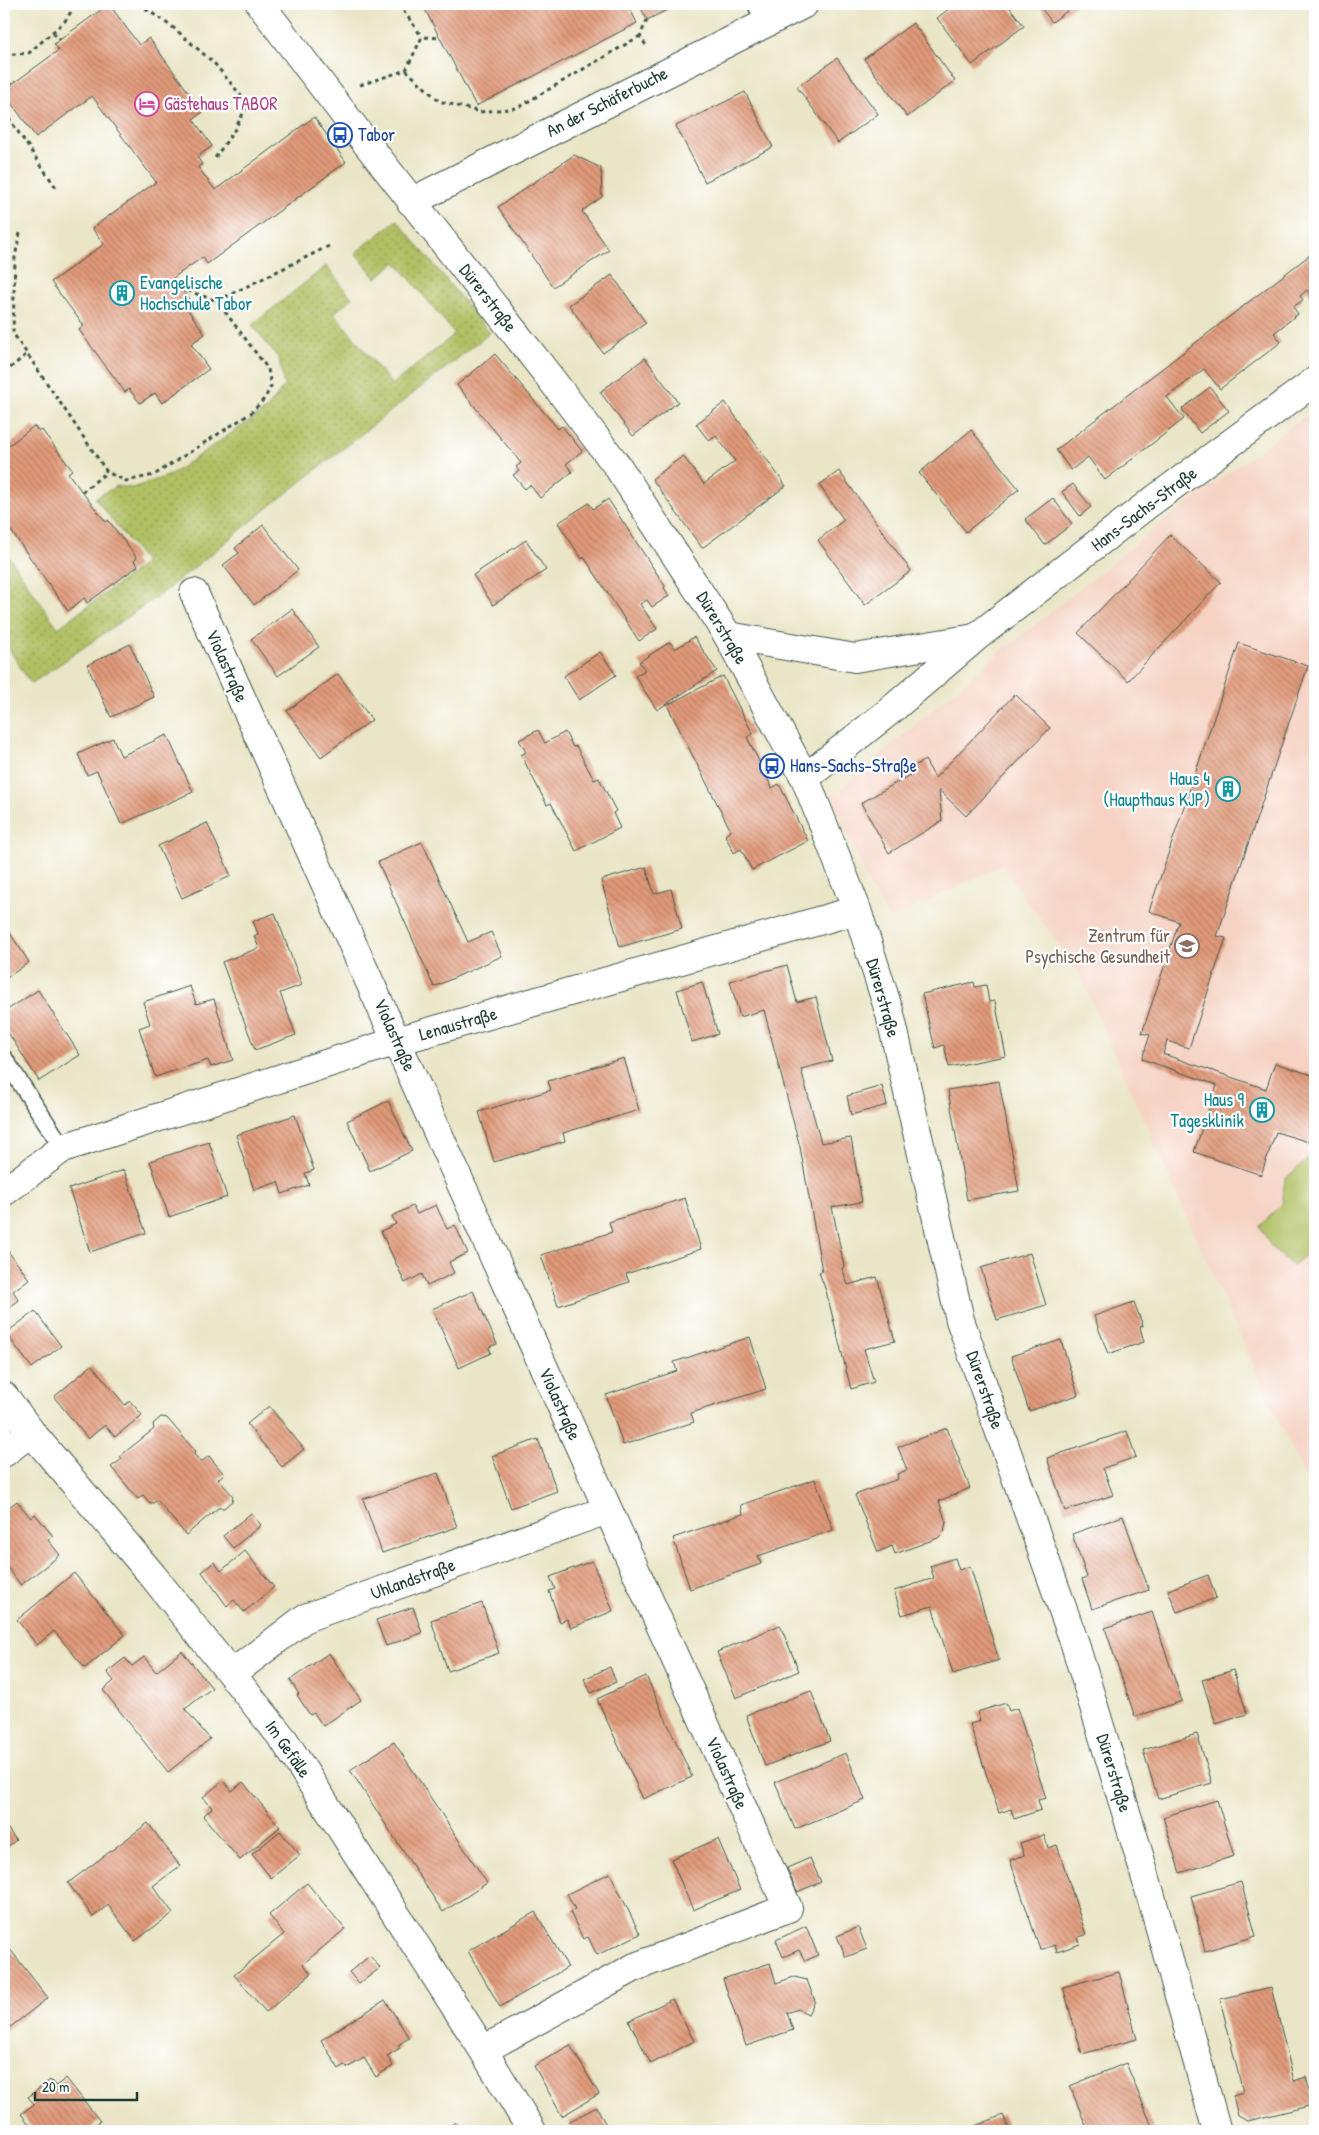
<svg xmlns="http://www.w3.org/2000/svg" width="1319" height="2135" font-family="'Patrick Hand',sans-serif">
	<style>
		.built { fill: #f5d2c2 }
		.grass { fill: url(#grass-dots); stroke: #687e4c }
		.green { fill: #b1c063; stroke: #687e4c }
		.building { fill: url(#building-back-hatch) }
		.lines { fill: none; stroke-linecap: round; stroke-linejoin: round }
		.service-casing { stroke: #3d564a; stroke-width: 19 }
		.minor-casing { stroke: #3d564a; stroke-width: 30 }
		.path { stroke: #3d564a; stroke-width: 3; stroke-dasharray: 4 4; stroke-linecap: butt }
		.service { stroke: #fff; stroke-width: 16 }
		.minor { stroke: #fff; stroke-width: 28 }
		.labels { text-anchor: middle; stroke-width: 4.5; stroke-linejoin: round; paint-order: stroke }
		.street-label { font-size: 18px; fill: #1f3d34; stroke: #fff }
		.hotel-label { font-size: 18px; fill: #b23c85; stroke: #fff; text-anchor: start }
		.transit-label { font-size: 18px; fill: #164399; stroke: #fff; text-anchor: start }
		.culture-label { font-size: 18px; fill: #0d838f; stroke: #fff; text-anchor: end }
		.education-label { font-size: 18px; fill: #785e54; stroke: #fff; text-anchor: end }
	</style>
	<defs>
		<pattern id="grass-dots" width="8" height="8" patternUnits="userSpaceOnUse" patternTransform="scale(1.25)"><rect width="8" height="8" fill="#b1c063"/><path d="M2 2h.1M6 6h.1" fill="none" stroke="#8f9d52" stroke-width="1.8" stroke-linecap="round"/></pattern>
		<pattern id="building-back-hatch" width="6" height="6" patternUnits="userSpaceOnUse" patternTransform="scale(1.25)"><rect width="6" height="6" fill="#e19979"/><path d="M-1 5l2 2M0 0l6 6M5-1l2 2" fill="none" stroke="#b67e64"/></pattern>
	</defs>
	<rect width="100%" height="100%" fill="#fff"/>
	<filter id="ink" filterUnits="userSpaceOnUse"><feTurbulence type="fractalNoise" baseFrequency=".02" numOctaves="2"/><feDisplacementMap in="SourceGraphic" scale="10" xChannelSelector="R" yChannelSelector="G"/><feConvolveMatrix kernelMatrix="1 2 1 2 8 2 1 2 1" color-interpolation-filters="sRGB"/></filter>
	<filter id="wash" filterUnits="userSpaceOnUse"><feTurbulence type="fractalNoise" baseFrequency=".0096" numOctaves="4" result="noise"/><feDisplacementMap in="SourceGraphic" scale="20" xChannelSelector="R" yChannelSelector="G"/><feGaussianBlur stdDeviation="1.12" result="paint"/><feColorMatrix in="noise" values="0 0 0 0 0 0 0 0 0 0 0 0 0 0 0 0 0 1.4 0 .05"/><feComposite in="paint" operator="in"/></filter>
	<g filter="url(#wash)">
		<rect width="100%" height="100%" fill="#eae5c6"/>
		<path class="built" d="M1315,409v1090l-74,-160 -163,-368 -77,-106 -111,55 -20,-33 -39,-90 160,-137 178,-143z"/>
		<path class="grass" d="M397,220l93,113 -216,170 -109,88 -134,93 -27,-43v-91l54,78 88,-65 -51,-65 22,-12 15,2 38,-13 97,-66 17,-23 -5,-27 -27,-34 74,-59 26,32 -18,15 58,72 63,-51 -59,-72 -20,16 -21,-25z"/>
		<path class="green" d="M1315,1153v92l-22,21 -21,-18 -12,-22 22,-22 3,-25z"/>
		<g id="blocks">
			<path class="building" d="M109,4l30,41 10,-7 54,74 -10,7 19,27 -15,11 5,7 -4,3 17,23 99,-73 32,45 -139,102 -4,-7 -30,21 16,21 -6,4 22,31 -14,10 18,25 -47,34 -7,-10 -15,10 -11,-14 -4,3 -46,-62 5,-4 -33,-44 53,-38 -12,-16 64,-46 -64,-86 -56,41 -32,-44v-3l55,-40 -5,-6z
				M422,4h214l-7,3 8,16 -161,83z
				M639,4h40l-32,16z
				M955,4h52l17,22 -52,39 -35,-47z
				M1038,4h39l-25,18z
				M913,23l42,58 -48,36 -43,-58z
				M837,58l41,56 -40,29 -41,-56z
				M745,92l28,55 -68,35 -29,-56z
				M574,155l27,13 1,29 -20,14 27,39 -56,37 -55,-80z
				M1315,251v45l-2,2 -6,-8 -7,6 3,4 -10,7 5,7 -24,19 7,9 -61,47 -16,-20 -37,28 17,22 -79,61 -17,-23 -17,13 -15,-20z
				M612,275l34,48 -43,30 -34,-48z
				M495,354l63,75 4,-3 20,25 -16,13 6,8 -32,26 -10,-13 -5,4 -12,-14 6,-4 -3,-4 5,-4 -64,-78z
				M645,358l33,44 -45,34 -33,-44z
				M1210,387l19,24 -29,22 -18,-24z
				M725,402l61,84 -84,62 -50,-69 31,-23 21,28 31,-23 -19,-25 -7,5 -13,-17z
				M34,426l5,6 3,-2 30,40 -4,3 14,19 24,30 2,-2 29,38 -3,3 4,5 -51,37 -3,-5 -16,13 -64,-90v-72z
				M971,430l48,59 -53,43 -47,-59z
				M839,471l72,100 -46,34 -47,-65 26,-20 -25,-35z
				M1073,484l18,23 -11,9 -18,-24z
				M1053,498l19,26 -27,21 -20,-26z
				M608,499l57,87 -1,2 5,8 -17,11 -5,-7 -7,4 17,25 -18,12 -55,-84 -2,2 -24,-36 31,-20 4,6z
				M263,525l35,45 -44,35 -31,-40 16,-12 -4,-5z
				M1170,535l51,47 -93,99 -50,-48z
				M526,540l20,30 -53,35 -20,-30z
				M292,609l27,38 -41,29 -27,-37z
				M694,637l23,34 -60,39 -22,-34 10,-6 -6,-8 31,-20 5,7z
				M1239,643l69,23 -91,270 9,2 -37,110 -22,-7 -4,13 103,35 9,-26 40,13v68l-39,-12 -15,43 -67,-23 23,-67 -75,-26 8,-24 -8,-2 37,-111 -30,-11z
				M130,644l24,53 -43,20 -24,-52z
				M600,652l16,23 -37,25 -15,-24z
				M338,674l34,46 -51,37 -34,-46z
				M723,676l30,58 -6,3 25,51 7,-4 29,57 -56,29 -11,-21 -7,4 -9,-18 6,-4 -64,-126z
				M1015,694l35,34 -84,88 -27,-26 3,31 -53,32 -28,-50 49,-28 -3,-5 18,-10 10,18z
				M538,730l7,13 20,-11 8,15 3,-1 18,34 5,-2 17,33 -3,2 7,15 -44,23 -25,-48 -4,2 -26,-50 5,-3 -7,-12z
				M167,735l26,57 -72,32 -24,-53 -10,4 -9,-21 35,-16 8,18z
				M207,823l24,53 -49,22 -24,-52z
				M422,842l46,100 23,-10 11,24 -68,31 -56,-125z
				M646,867l8,27 17,-5 11,40 -62,18 -19,-67z
				M275,913l27,72 -22,8 16,42 -41,15 -33,-88 37,-14 -5,-12 4,-2 -5,-13z
				M4,924l25,38 -25,18z
				M787,965l10,37 19,-5 16,64 -31,8 20,74 30,-5 11,64 -30,5 12,59 -2,2 6,17 29,-8 18,64 -31,8 10,33 -23,7 -25,-98 -7,-19 3,-1 -22,-124 -36,-137 -24,7 -10,-36z
				M702,982l16,52 -26,8 -15,-52z
				M974,982l1,5 11,-2 3,17 6,-1 11,55 -57,11 -5,-22 -9,3 -13,-54z
				M190,986l6,18 18,-5 19,61 -22,7 -3,-7 -53,17 -16,-49 11,-4 -7,-22z
				M38,990l42,65 -41,26 -35,-55v-14z
				M624,1058l15,52 -76,23 2,8 -71,21 -15,-50 72,-22 -3,-9z
				M999,1081l20,110 -52,9 -19,-110z
				M882,1086l5,19 -36,10 -4,-19z
				M388,1101l24,50 -42,20 -23,-50z
				M295,1115l19,55 -9,3 4,12 -27,9 -4,-12 -24,8 -18,-55z
				M209,1142l18,55 -58,20 -19,-56z
				M124,1170l22,63 -56,19 -21,-63z
				M685,1198l16,51 -75,25 3,8 -71,24 -17,-51 71,-23 -3,-10z
				M436,1205l11,24 8,-4 13,28 -19,9 5,11 -27,13 -5,-12 -17,9 -24,-52 15,-7 -4,-8 21,-10 4,8z
				M4,1246l25,33 -16,12 6,9 -15,12z
				M1030,1253l16,52 -49,15 -16,-52z
				M473,1291l24,53 -8,3 2,6 -32,15 -27,-59z
				M1134,1302l9,24 -3,1 4,15 -36,12 -14,-38z
				M35,1311l26,35 -29,22 -26,-35z
				M750,1337l16,52 -75,24 3,9 -71,23 -17,-50 71,-24 -3,-9z
				M1061,1340l17,55 -49,16 -18,-55z
				M92,1365l33,40 5,-4 12,14 -27,22 -10,-12 -17,14 -34,-42z
				M269,1406l35,43 -22,18 -35,-43z
				M161,1417l6,1 28,33 -1,3 7,8 8,-6 15,18 -6,5 15,17 -1,5 -8,7h-6l-32,27 -29,-35 -4,3h-3l-7,-8 -5,4 -27,-32 11,-8 -2,-3 34,-27 -1,-5z
				M947,1428l23,60 -31,13 7,21 -2,10 -6,6 -43,16 -3,-8 -14,6 -23,-57 43,-16 -1,-5 10,-4 -9,-23z
				M1127,1431l9,26 -33,11 10,27 -48,16 -18,-53z
				M538,1439l19,52 -46,17 -19,-52z
				M438,1473l19,54 -75,26 -19,-54z
				M815,1479l18,51 -75,26 3,8 -71,25 -17,-51 70,-24 -2,-9z
				M17,1501l14,17 4,-4 18,22 -5,4 12,15 -39,30 -17,-22v-52z
				M251,1513l10,12 -28,23 -10,-12z
				M1123,1516l26,74 -57,19 -10,-30 5,-2 -15,-43z
				M245,1551l29,36 -30,25 -10,-12 -7,6 -25,-34 12,-10 7,9z
				M955,1558l4,12 11,-4 29,94 -46,14 -21,-68 -30,9 -8,-24 40,-13 -4,-12z
				M592,1561l21,50 -42,17 -4,-9 -7,3 -11,-31 6,-2 -5,-12z
				M74,1573l51,62 -40,33 -31,-37 -17,14 -20,-25z
				M1208,1575l8,23 -39,14 -9,-22z
				M482,1603l17,50 -51,18 -17,-51z
				M413,1607l9,26 -36,13 -10,-26z
				M1152,1612l30,89 -47,16 -30,-89z
				M780,1625l19,46 -63,27 -19,-46z
				M182,1651l30,37 -27,21 25,30 -42,33 -65,-82 11,-9 -7,-9 18,-14 7,8 12,-9 12,15z
				M329,1653l32,47 -38,26 -9,-13 -4,2 -13,-20 2,-1 -9,-14z
				M610,1667l6,15 -25,11 -7,-14z
				M1233,1670l14,44 -31,10 -14,-44z
				M646,1676l46,101 -49,22 -46,-100z
				M811,1691l19,50 -65,25 -19,-51z
				M1006,1703l3,8 8,-3 29,90 -8,2 3,10 -27,9 -3,-10 -12,4 -29,-89 10,-3 -3,-9z
				M1197,1734l15,49 -54,16 -15,-49z
				M394,1742l93,141 -44,29 -93,-142z
				M846,1753l19,47 -70,29 -20,-47z
				M223,1781l9,10 11,-9 37,45 -40,33 -37,-44 9,-8 -9,-11z
				M1217,1800l17,56 -54,17 -17,-56z
				M148,1823l32,43 -27,20 20,27 -38,28 -27,-36 -15,12 -25,-34z
				M4,1824l12,16 -12,10z
				M280,1831l20,24 -29,23 -19,-24z
				M1044,1835l4,13 9,-3 29,90 -8,2 2,7 -23,8 -2,-7 -15,5 -30,-90 14,-5 -4,-12z
				M718,1839l22,51 -47,20 -22,-51z
				M810,1858l11,24 -24,10 -10,-24z
				M610,1873l30,61 -43,21 -9,-18 -5,2 -13,-27 5,-3 -8,-15z
				M1241,1882l15,54 -51,15 -14,-55z
				M307,1883l38,46 -42,35 8,10 -45,38 -32,-37 50,-41 -15,-19z
				M535,1912l33,55 -68,40 -32,-56z
				M806,1926l12,29 -13,6 -6,-11 -16,7 -7,-17z
				M858,1927l9,22 -21,8 -9,-21z
				M9,1948l39,50 -44,34v-79z
				M370,1956l10,12 -21,16 -10,-12z
				M770,1963l6,20 18,-6 13,3 8,21 -7,13 -10,-5 -11,4 6,17 -47,16 -23,-67z
				M1119,1972l18,67 -55,15 -19,-67z
				M1271,1987l23,94 12,-4 7,28 -65,16 -10,-5 -5,-20 10,-3 -23,-94z
				M672,1999l22,42 -43,23 -22,-43z
				M385,2000l24,38 -11,7 2,3 -13,8 6,10 -17,11 -12,-19 -17,10 -3,-3 -5,4 -18,-29z
				M570,2045l29,49 -37,22 -28,-50z
				M1126,2063l28,68h-66l-18,-45z
				M66,2078l34,43 -13,10h-52l-14,-17 13,-10 -6,-7 22,-17 6,6z
				M597,2107l12,24h-36l-5,-9z
				M1003,2115l7,16h-47z
				M455,2122l8,9h-18z"/>
		</g>
	</g>
	<g filter="url(#ink)">
		<use href="#blocks" fill-opacity="0" stroke="#3d564a" stroke-width="1"/>
		<g class="lines">
			<defs>
				<path id="service" d="M756,4l9,20
					M4,1058l59,90"/>
				<path id="minor" d="M260,4l93,122 198,253 67,88 110,169 77,142 52,132 33,104 70,306 114,321 69,227 74,263
					M411,202l393,-198
					M194,593l594,1315 -153,59 -152,83
					M728,636l127,22 120,-20
					M805,778l86,-68 84,-72 172,-133 168,-124
					M4,1192l59,-44 334,-107 460,-131
					M4,1396l27,36 122,144 131,164 199,310 49,81
					M4,1453l27,-21
					M233,1673l72,-55 302,-108"/>
			</defs>
			<use href="#service" class="service-casing"/>
			<use href="#minor" class="minor-casing"/>
			<path class="path" d="M139,4l36,25 39,34 34,41 -13,25 -22,32
				M399,4l23,33
				M647,20l-7,16 7,11
				M53,33l7,7
				M4,55l25,-2 36,-32 11,-17
				M406,70l33,31 41,11 37,-4 123,-72
				M360,85l46,-15 16,-33 19,1
				M4,111l53,78
				M20,233l-5,24 -2,76 94,139 19,9 28,-6 97,-62 14,-15 6,-12 -3,-17 -51,-68
				M180,288l37,13 114,-56
				M4,373l23,-19
				M82,492l25,-20"/>
			<use href="#service" class="service"/>
			<use href="#minor" class="minor"/>
		</g>
	</g>
	<defs>
		<symbol id="hotel-ring" viewBox="-11 -11 22 22"><circle r="9.5" fill="#fff" stroke="#d1479c" stroke-width="1.5"/><path d="M-6-4.5h1.5V1H6V5H4.5V3h-9V5H-6ZM-4 0a1.8 1.8 0 1 1 3.6 0ZM.5 0V-2.5h3Q6-2.5 6 0Z" fill="#d1479c"/></symbol>
		<symbol id="bus-ring" viewBox="-11 -11 22 22"><circle r="9.5" fill="#fff" stroke="#1a4fb4" stroke-width="1.5"/><path d="M-5-6H5V4H4V6H2V4H-2V6H-4V4H-5ZM-3.5-4V0h7V-4ZM-3.5 1.2v1.5H-2V1.2ZM2 1.2v1.5H3.5V1.2Z" fill="#1a4fb4"/></symbol>
		<symbol id="building-ring" viewBox="-11 -11 22 22"><circle r="9.5" fill="#fff" stroke="#0f9aa8" stroke-width="1.5"/><path d="M-4-6H4V6H1V3H-1V6H-4ZM-2.5-4.3h1.7v1.8h-1.7ZM.8-4.3h1.7v1.8H.8ZM-2.5-1h1.7V.8h-1.7ZM.8-1h1.7V.8H.8Z" fill="#0f9aa8"/></symbol>
		<symbol id="university-ring" viewBox="-11 -11 22 22"><circle r="9.5" fill="#fff" stroke="#8d6e63" stroke-width="1.5"/><path d="M0-5L7-2L0 1L-7-2ZM-4 1L0 2.5L4 1V4Q0 6-4 4Z" fill="#8d6e63"/></symbol>
	</defs>
	<g fill-rule="evenodd">
		<use href="#hotel-ring" x="133" y="90" width="28" height="28"/>
		<use href="#bus-ring" x="326" y="121" width="28" height="28"/>
		<use href="#building-ring" x="108" y="279" width="28" height="28"/>
		<use href="#bus-ring" x="758" y="752" width="28" height="28"/>
		<use href="#building-ring" x="1214" y="775" width="28" height="28"/>
		<use href="#university-ring" x="1173" y="932" width="28" height="28"/>
		<use href="#building-ring" x="1248" y="1096" width="28" height="28"/>
	</g>
	<g class="labels">
		<g class="street-label">
			<text transform="translate(607 102) rotate(-27)" y="6">An der Schäferbuche</text>
			<text transform="translate(488 298) rotate(52)" y="6">Dürerstraße</text>
			<text transform="translate(1144 509) rotate(-37)" y="6">Hans-Sachs-Straße</text>
			<text transform="translate(722 628) rotate(59)" y="6">Dürerstraße</text>
			<text transform="translate(227 666) rotate(66)" y="6">Violastraße</text>
			<text transform="translate(883 998) rotate(74)" y="6">Dürerstraße</text>
			<text transform="translate(458 1024) rotate(-16)" y="6">Lenaustraße</text>
			<text transform="translate(395 1035) rotate(66)" y="6">Violastraße</text>
			<text transform="translate(985 1390) rotate(71)" y="6">Dürerstraße</text>
			<text transform="translate(560 1404) rotate(66)" y="6">Violastraße</text>
			<text transform="translate(413 1579) rotate(-20)" y="6">Uhlandstraße</text>
			<text transform="translate(288 1749) rotate(55)" y="6">Im Gefälle</text>
			<text transform="translate(727 1773) rotate(66)" y="6">Violastraße</text>
			<text transform="translate(1114 1773) rotate(73)" y="6">Dürerstraße</text>
		</g>
		<g class="hotel-label">
			<text x="164" y="110">Gästehaus TABOR</text>
		</g>
		<g class="transit-label">
			<text x="358" y="141">Tabor</text>
			<text x="790" y="772">Hans-Sachs-Straße</text>
		</g>
		<g class="culture-label">
			<text x="140" y="289" text-anchor="start">Evangelische<tspan x="140" dy="21">Hochschule Tabor</tspan></text>
			<text x="1210" y="785">Haus 4<tspan x="1210" dy="21">(Haupthaus KJP)</tspan></text>
			<text x="1244" y="1106">Haus 9<tspan x="1244" dy="21">Tagesklinik</tspan></text>
		</g>
		<g class="education-label">
			<text x="1170" y="942">Zentrum für<tspan x="1170" dy="21">Psychische Gesundheit</tspan></text>
		</g>
	</g>
	<rect width="1319" height="2135" fill="none" stroke="#fff" stroke-width="20"/>
	<path d="M35 2092v8h102v-8" fill="none" stroke="#1f3d34" stroke-width="2.5"/>
	<text x="42" y="2092" font-size="15" fill="#1f3d34" stroke="#ffffff" stroke-width="4" paint-order="stroke">20 m</text>
</svg>
